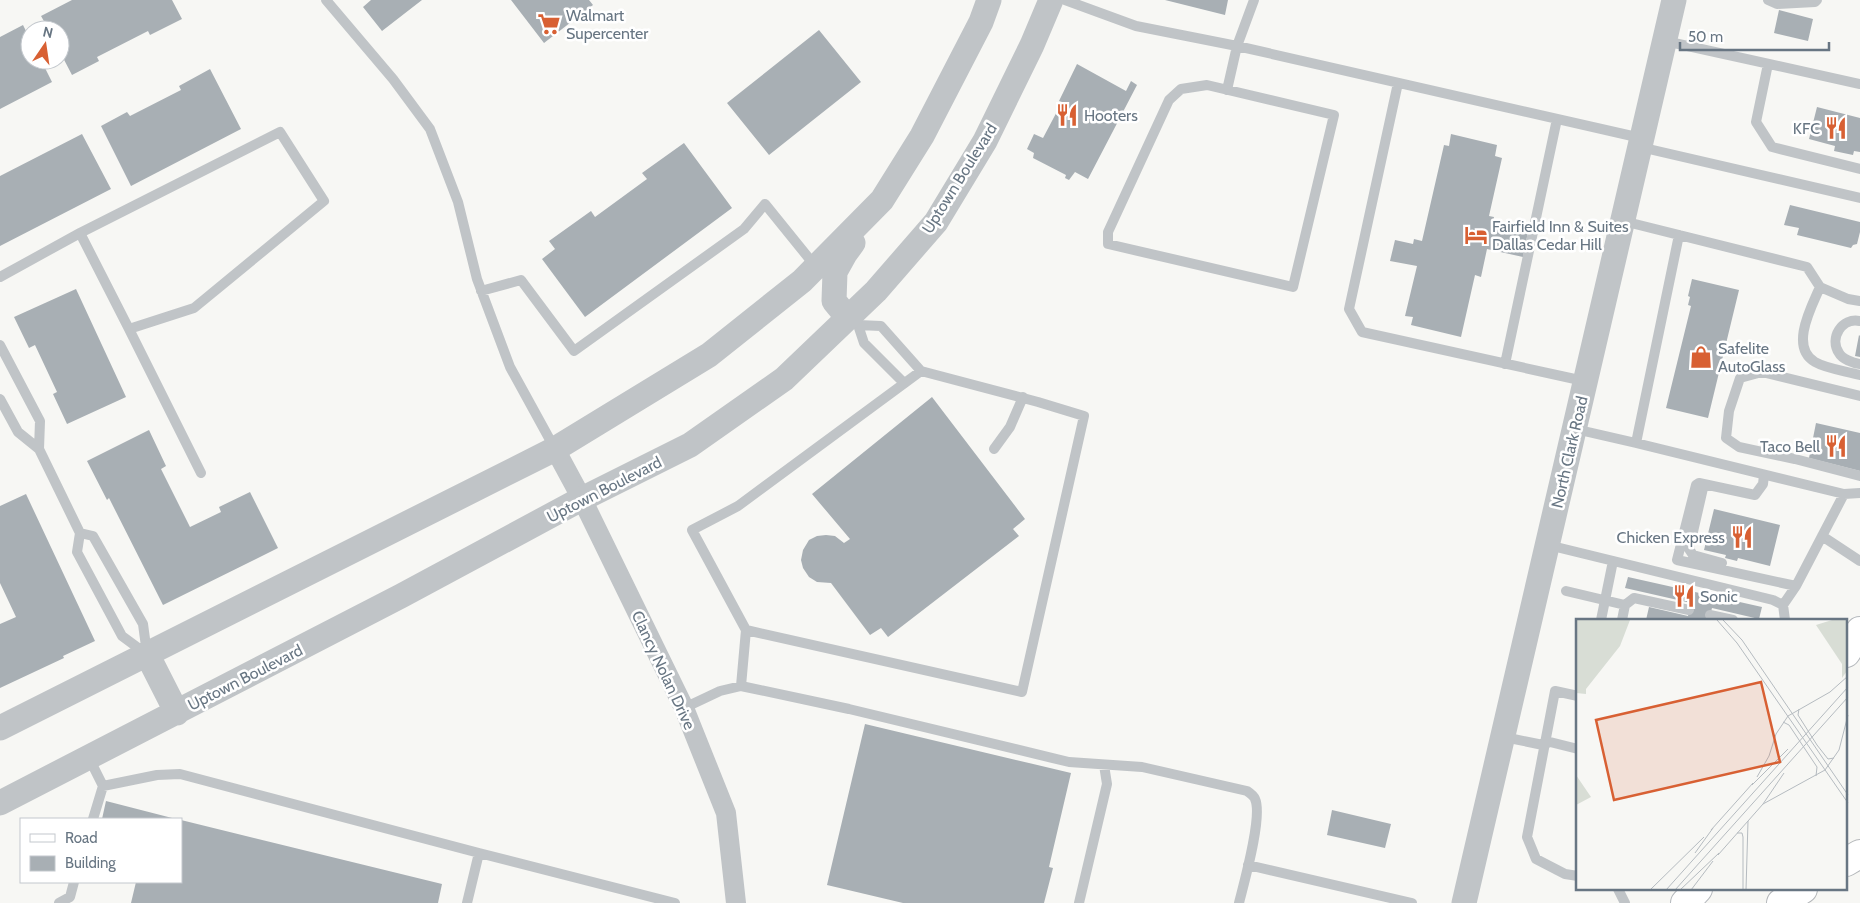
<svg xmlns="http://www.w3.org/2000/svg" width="1860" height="903" font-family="Cabin,sans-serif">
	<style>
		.building { fill: #a8afb4 }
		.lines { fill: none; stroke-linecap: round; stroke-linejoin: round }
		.secondary-casing { stroke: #b5b9bd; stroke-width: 30 }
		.motorway-casing { stroke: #b5b8bb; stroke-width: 30 }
		.service { stroke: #c0c4c7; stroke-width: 10 }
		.minor { stroke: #c0c4c7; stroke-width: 20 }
		.tertiary { stroke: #c0c4c7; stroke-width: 25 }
		.secondary { stroke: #fff; stroke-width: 28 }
		.motorway { stroke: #fff; stroke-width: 28 }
		.labels { text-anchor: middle; stroke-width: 5; stroke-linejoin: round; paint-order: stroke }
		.poi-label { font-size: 16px; fill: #687683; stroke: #fff; text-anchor: start }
		.street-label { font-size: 16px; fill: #687683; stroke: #fff }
		.inset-road { fill: none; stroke: #b5bbc0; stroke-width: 1 }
		.view { fill: #d86033; fill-opacity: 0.15; stroke: #d86033; stroke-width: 2.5 }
		.inset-edge { fill: none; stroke: #687683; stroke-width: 2.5 }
	</style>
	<rect width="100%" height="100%" fill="#f7f7f4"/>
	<path class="building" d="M72,0h100l10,19 -32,16 -2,-4 -51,26 2,4 -27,14 -12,-23v-22h-11l-8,-14z
		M371,0h51l-40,31 -19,-24z
		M511,0h78l4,5 -49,38z
		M1165,0h63l-3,15z
		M1779,10l34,9 -5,22 -34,-8z
		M23,25l7,14v21h11l11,22 -52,27v-72z
		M819,30l42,52 -92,73 -42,-52z
		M1077,64l49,27 5,-10 6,4 -49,94 -13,-7 -6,8 -4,-2 1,-3 -33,-17 1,-5 -7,-4 7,-15 9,4 19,-36 -3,-1z
		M210,69l31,60 -110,57 -30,-60 26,-14 3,4 51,-26 -2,-4z
		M1817,107l43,11v34l-6,-1 -1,4 -19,-4 1,-5 -26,-7z
		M82,134l29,55 -111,57v-70z
		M1451,134l46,11 -2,11 7,2 -13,58 5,1 -1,7 35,8 -5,25 -36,-8 -6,28 -6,-2 -14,62 -50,-12 2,-8 -8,-1 12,-50 -27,-5 5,-21 18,4 1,-5 8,2 22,-96 5,1z
		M684,143l48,65 -147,109 -43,-58 13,-10 -6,-8 42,-30 4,6 52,-38 -5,-6z
		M1790,205l70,17v10l-3,12 -4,1 -2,3 -54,-13 2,-7 -15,-3z
		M1692,279l47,11 -31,128 -42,-10 25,-102 -3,-1 2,-8 -2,-1z
		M76,289l50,108 -59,27 -14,-30 4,-2 -22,-47 -6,3 -15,-31z
		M1859,335l1,1v21l-5,-1z
		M932,397l93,122 -12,10 6,7 -131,101 -7,-9 -11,7 -39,-52 -14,-1 -8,-5 -6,-9 -2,-8 2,-10 6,-10 8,-4 9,-1 9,1 9,7 6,-4 -38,-45z
		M1816,423l44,10v38l-51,-13z
		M149,430l17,36 -5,3 29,58 31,-15 -2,-5 31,-15 28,56 -115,57 -54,-107 -2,2 -20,-39z
		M26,494l69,147 -32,15 1,2 -64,30v-64l16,-7 -16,-34v-77z
		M1714,509l66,16 -10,41 -32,-8 -1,3 -12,-3 1,-3 -22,-5z
		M1628,577l134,30 -3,12 -47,-11 -3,12h-63l3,-13 39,9 3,-13 -66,-15z
		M865,724l206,49 -22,94 4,1 -9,35h-141l-76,-18z
		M106,801l70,18h-74z
		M1332,810l59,14 -6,24 -58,-13z
		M181,820l261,64 -4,19h-307l5,-21h45z"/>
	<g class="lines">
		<defs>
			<path id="secondary" d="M1846,653l14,-22
				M1685,903l13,-14"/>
			<path id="motorway" d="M1846,862l14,-8
				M1781,903l22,-14"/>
		</defs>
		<use href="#secondary" class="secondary-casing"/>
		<use href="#motorway" class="motorway-casing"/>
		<path class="service" d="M326,0l67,79 37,50 28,73 19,77 33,88 45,82
			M1065,0l71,26 101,20 17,-46
			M1768,0l9,4 38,-2 2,-2
			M1665,41l195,43
			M1768,64l-12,58 16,25 88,22
			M1398,83l-49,226 13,23 222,49
			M1207,85l127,30 -41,172 -185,-43v-12l61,-132 12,-11z
			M1227,90l10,-44 404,92
			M1640,147l220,51
			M1623,221l184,46 13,20 28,12 12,2
			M1679,235l-43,208 208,51
			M0,277l80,-44 200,-101 44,69 -130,107 -65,21 -49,-96
			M1820,287c-8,19 -31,60 -5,75 12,7 31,9 45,13
			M481,291l40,-11 53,71 170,-122 21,-25 51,63
			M1860,321c-18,-4 -31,17 -21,32 3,6 14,10 21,11
			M129,329l72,144
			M0,345l40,76 -1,28
			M1505,364l52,-245
			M1860,396l-98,-24 -22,6 -11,33 -3,27 13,9 56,12 65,17
			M0,399l18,33 21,17 41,84 -3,19 45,84 23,17
			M1575,429l61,14
			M994,449l16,-22 13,-30
			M1764,475l-1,9 -8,11 -56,-12 -3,2 -19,75 119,26
			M1704,484l-15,65 4,6 29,8
			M80,533l13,3 50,88 4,30
			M1822,536l38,25
			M1548,545l225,55 10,5
			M1566,591l59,14
			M1710,615l23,5
			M1601,620l12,-59
			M1622,620l3,-15 9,-7 55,12
			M1785,620l-2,-15 13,-19 48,-92 16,-1
			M746,630l276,62 62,-276 -46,-14 -117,-31 -40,-45 -23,-1 6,18 40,40
			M741,686l5,-56 -54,-100 46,-24 183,-135
			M1578,696l-23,-5 -28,146 9,22 29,15 13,2
			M684,708l36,-17 21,-5 108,23 220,53 73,5 105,24c3,2 7,5 8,8 8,17 -11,84 -16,104
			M1504,737l39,8 7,-3 28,7
			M89,758l14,28 54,-11 23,-1 299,79
			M93,819l10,-33
			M1248,865l164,38
			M1618,889l7,14
			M59,903l11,-6 4,-15
			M467,903l12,-50 196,50
			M1079,903l28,-119 -3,-19"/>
		<path class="minor" d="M555,449l27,50 102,209 42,105 10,90"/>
		<path class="tertiary" d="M848,318l-14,-17 1,-29 10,-18 8,-11
			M147,654l30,59
			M0,728l555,-279 154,-94 93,-74 80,-81 40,-64 59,-114 8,-22
			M0,803l401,-207 171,-92 118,-59 94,-66 92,-88 60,-69 49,-81 47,-96 19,-45
			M1464,903l210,-903"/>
		<use href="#secondary" class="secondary"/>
		<use href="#motorway" class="motorway"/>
	</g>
	<defs>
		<symbol id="supermarket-bare" viewBox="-9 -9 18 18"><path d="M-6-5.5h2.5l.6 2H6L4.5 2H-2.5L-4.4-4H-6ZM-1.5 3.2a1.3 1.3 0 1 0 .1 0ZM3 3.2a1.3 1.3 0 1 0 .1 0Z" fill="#d86033" stroke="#fff" stroke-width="2.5" paint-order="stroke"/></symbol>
		<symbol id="restaurant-bare" viewBox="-9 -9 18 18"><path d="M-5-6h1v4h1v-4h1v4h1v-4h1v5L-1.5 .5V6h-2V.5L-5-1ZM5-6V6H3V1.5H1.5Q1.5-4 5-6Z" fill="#d86033" stroke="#fff" stroke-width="2.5" paint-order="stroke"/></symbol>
		<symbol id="hotel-bare" viewBox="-9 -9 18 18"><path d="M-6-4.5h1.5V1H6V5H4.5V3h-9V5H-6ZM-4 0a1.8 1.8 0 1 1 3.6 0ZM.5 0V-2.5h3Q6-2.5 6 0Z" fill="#d86033" stroke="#fff" stroke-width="2.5" paint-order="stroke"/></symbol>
		<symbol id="shop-bare" viewBox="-9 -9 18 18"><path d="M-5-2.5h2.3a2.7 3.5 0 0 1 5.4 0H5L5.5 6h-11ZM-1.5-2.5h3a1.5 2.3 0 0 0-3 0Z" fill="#d86033" stroke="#fff" stroke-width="2.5" paint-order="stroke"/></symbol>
	</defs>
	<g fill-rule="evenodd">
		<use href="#supermarket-bare" x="533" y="8" width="32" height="32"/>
		<use href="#restaurant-bare" x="1051" y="99" width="32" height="32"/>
		<use href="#restaurant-bare" x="1820" y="112" width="32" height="32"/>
		<use href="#hotel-bare" x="1460" y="219" width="32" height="32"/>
		<use href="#shop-bare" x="1685" y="341" width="32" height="32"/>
		<use href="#restaurant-bare" x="1820" y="430" width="32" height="32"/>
		<use href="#restaurant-bare" x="1726" y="521" width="32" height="32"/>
		<use href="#restaurant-bare" x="1668" y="580" width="32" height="32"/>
	</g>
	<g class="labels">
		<g class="poi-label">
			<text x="566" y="21">Walmart<tspan x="566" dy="18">Supercenter</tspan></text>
			<text x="1084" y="121">Hooters</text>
			<text x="1820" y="134" text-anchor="end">KFC</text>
			<text x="1492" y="232">Fairfield Inn &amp; Suites<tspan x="1492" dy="18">Dallas Cedar Hill</tspan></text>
			<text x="1718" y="354">Safelite<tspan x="1718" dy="18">AutoGlass</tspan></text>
			<text x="1820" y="452" text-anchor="end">Taco Bell</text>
			<text x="1725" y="543" text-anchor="end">Chicken Express</text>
			<text x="1700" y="602">Sonic</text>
		</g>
		<g class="street-label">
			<text transform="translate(959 178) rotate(-58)" y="6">Uptown Boulevard</text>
			<text transform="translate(1569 452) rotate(-77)" y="6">North Clark Road</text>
			<text transform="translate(604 489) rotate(-27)" y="6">Uptown Boulevard</text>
			<text transform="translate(664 670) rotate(65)" y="6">Clancy Nolan Drive</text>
			<text transform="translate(245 677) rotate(-27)" y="6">Uptown Boulevard</text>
		</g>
	</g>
	<g transform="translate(1576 619)">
		<rect width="271" height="271" fill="#f7f7f4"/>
		<path d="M0,1h54l-10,26 -34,43v5l-10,-1zM256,1h15v51l-5,7v-14l-26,-39zM0,156l15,22 -15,8z" fill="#d8ddd5"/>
		<path class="inset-road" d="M141,1l20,23 111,160M147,1l19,20 106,155M223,90l-1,6 19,30 11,14 6,-1M207,103l6,3 28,42 -1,9M181,158l12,-21 7,-22 12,-18 42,-24 18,-16M176,166l36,-36M187,185l21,-31M135,211l42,-47M161,214h5l1,4v53M119,234l18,-25M142,236l45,-51 62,-34 14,-20 9,-35M74,271l54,-53M90,271l182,-203M99,271l173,-193M104,271l39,-37M115,271l22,-29M170,271l2,-69"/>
		<path class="view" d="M185,63l19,80 -166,38 -18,-80z"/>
		<rect width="271" height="271" class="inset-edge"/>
	</g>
	<rect x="20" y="818" width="162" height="65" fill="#ffffff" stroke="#c3c8cd"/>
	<rect x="30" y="834" width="25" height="8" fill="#ffffff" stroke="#c3c8cd"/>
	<text x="65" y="843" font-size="15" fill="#687683">Road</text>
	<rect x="30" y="856" width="25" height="15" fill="#a8afb4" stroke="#c3c8cd"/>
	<text x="65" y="868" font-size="15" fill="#687683">Building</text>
	<g transform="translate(45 45) rotate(13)"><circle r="24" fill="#ffffff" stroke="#c3c8cd"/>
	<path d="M0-4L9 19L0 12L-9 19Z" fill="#d86033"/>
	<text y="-8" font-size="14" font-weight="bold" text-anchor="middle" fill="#687683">N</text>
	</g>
	<path d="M1680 42v8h149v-8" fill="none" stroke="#687683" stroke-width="2.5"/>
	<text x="1688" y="42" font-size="15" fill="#687683" stroke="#ffffff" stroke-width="4" paint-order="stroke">50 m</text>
</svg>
